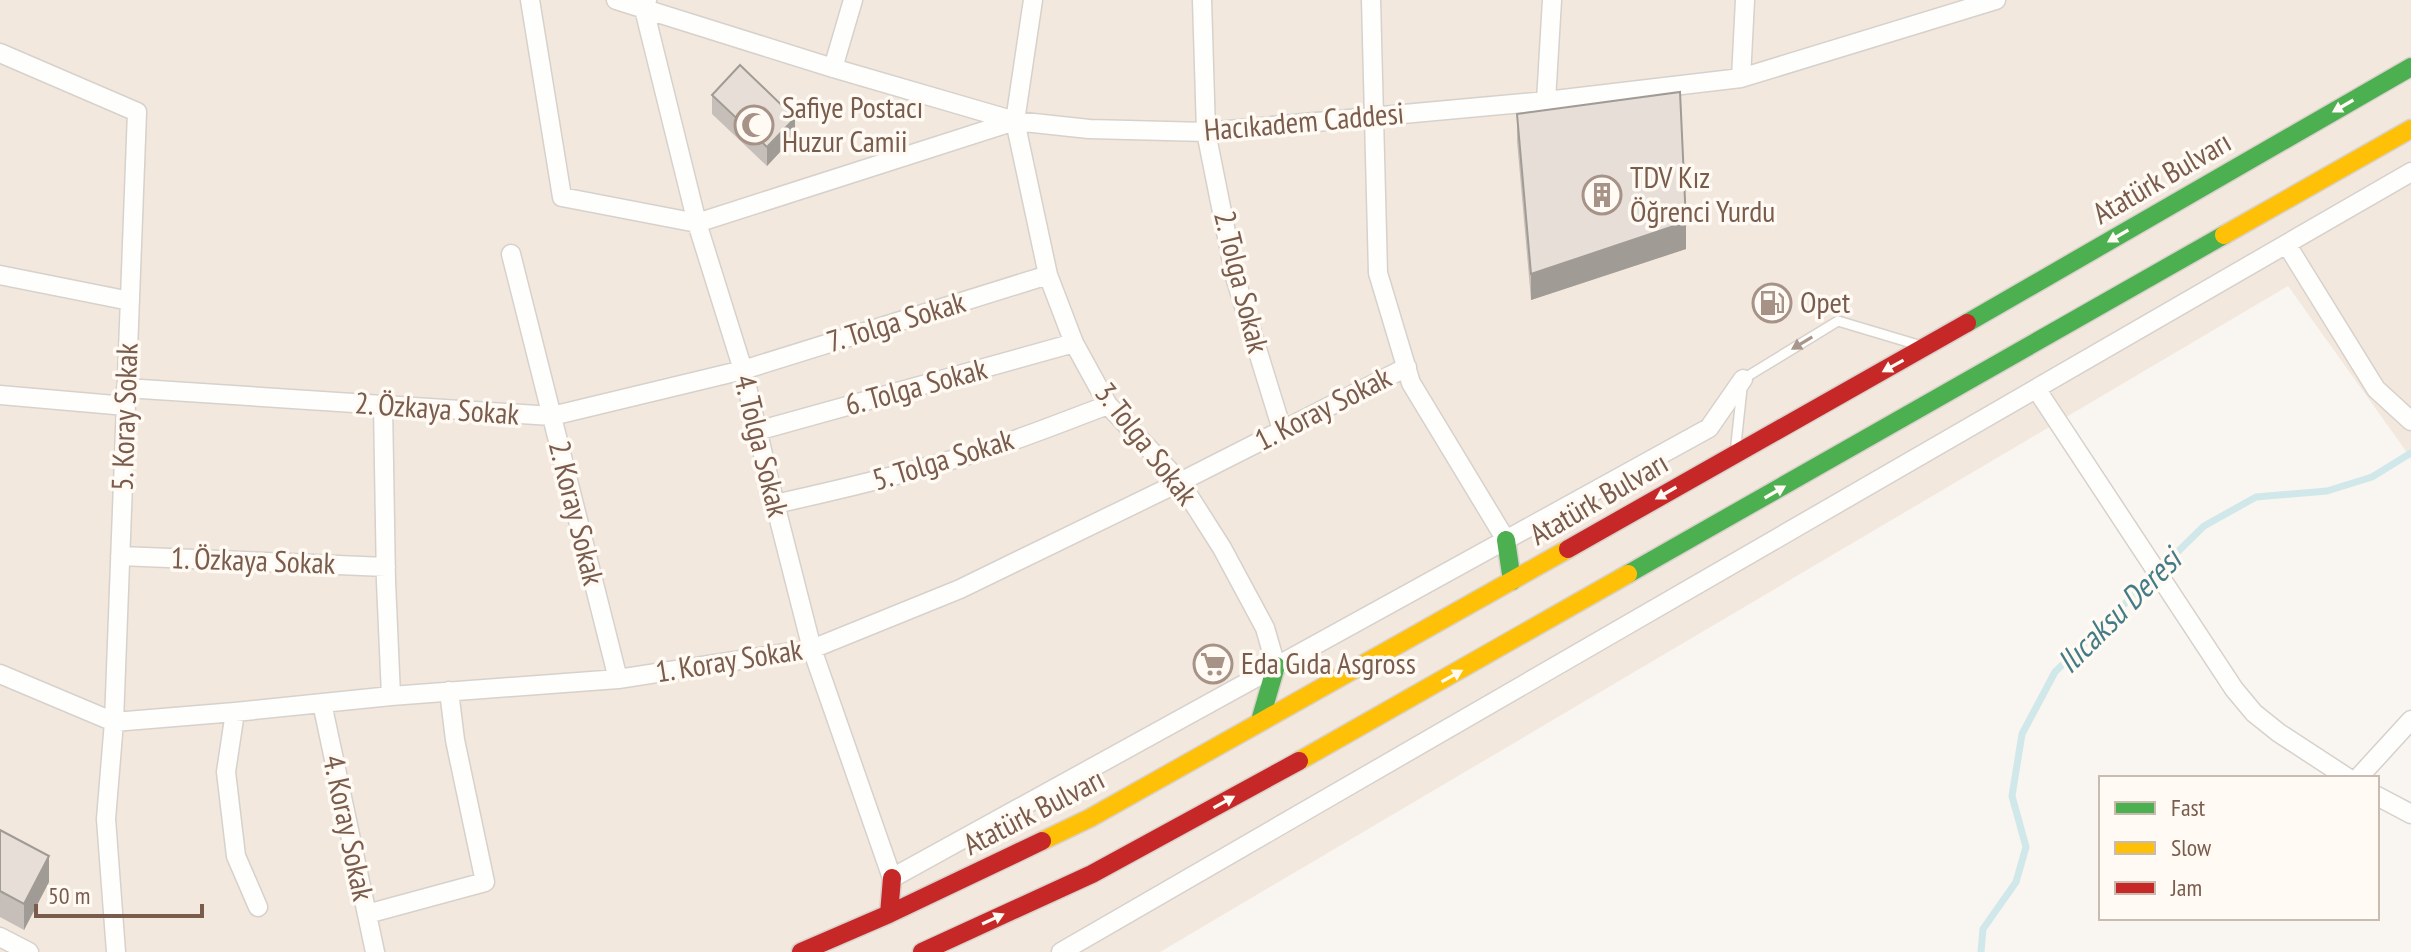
<svg xmlns="http://www.w3.org/2000/svg" width="2411" height="952" font-family="'PT Sans Narrow',sans-serif">
	<style>
		.residential { fill: #f2e8de }
		.lines { fill: none; stroke-linecap: round; stroke-linejoin: round }
		.stream { stroke: #d0e8ea; stroke-width: 7 }
		.lane-casing { stroke: #d7d1cb; stroke-width: 12 }
		.street-casing { stroke: #d7d1cb; stroke-width: 21 }
		.fast-casing { stroke: #dad1cc; stroke-width: 21 }
		.slow-casing { stroke: #dad1cc; stroke-width: 21 }
		.jam-casing { stroke: #dad1cc; stroke-width: 21 }
		.lane { stroke: #fefefd; stroke-width: 9 }
		.street { stroke: #fefefd; stroke-width: 18 }
		.fast { stroke: #4caf50; stroke-width: 18 }
		.slow { stroke: #ffc107; stroke-width: 18 }
		.jam { stroke: #c62828; stroke-width: 18 }
		.wall { fill: #c6bfb9 }
		.shaded-wall { fill: #a19b96 }
		.building { fill: #e6ded7; stroke: #a19b96; stroke-width: 2 }
		.oneway { fill: #fffaf3 }
		.oneway2 { fill: #a8958b }
		.labels { text-anchor: middle; stroke-width: 7; stroke-linejoin: round; paint-order: stroke }
		.poi-label { font-size: 30px; fill: #7a5c4d; stroke: #fffaf3; text-anchor: start }
		.street-label { font-size: 30px; fill: #7a5c4d; stroke: #fffaf3 }
		.water-label { font-size: 32px; font-style: italic; fill: #437c86; stroke: #fffaf3 }
	</style>
	<rect width="100%" height="100%" fill="#f9f5f0"/>
	<path class="residential" d="M0,0h2411v458l-123,-172 -1128,666h-1160z"/>
	<g class="lines">
		<path class="stream" d="M1981,952l2,-23 33,-47 10,-35 -14,-51 10,-62 33,-62 149,-146 52,-29 71,-6 45,-14 39,-24"/>
		<defs>
			<path id="lane" d="M1736,444l7,-65 95,-58 77,23"/>
			<path id="street" d="M530,0l32,197 135,26 318,-102
				M616,0l217,68 182,53 74,8 117,3 340,-31 195,-23 255,-78
				M647,0l-3,9 53,214 46,147 29,122 40,157 80,229 817,-450 34,-49
				M1033,0l-18,121 33,154 26,68 34,62 72,77 42,66 43,80 11,38
				M1202,0l4,132 29,145 47,153
				M1371,0l7,273 33,110 95,157
				M0,53l137,59 -23,610 -8,97 10,133
				M833,68l20,-68
				M1741,78l4,-78
				M1546,101l6,-101
				M2287,245l89,144 35,32
				M511,254l107,425
				M0,275l130,26
				M126,388l426,28 191,-46 305,-95
				M2037,390l197,299 20,24 25,20 69,45
				M0,395l126,11
				M383,405l3,177 5,114
				M757,431l317,-88
				M775,504c77,-17 153,-35 228,-60 35,-12 70,-26 105,-39
				M120,556l266,11
				M0,674l114,48 121,-10 156,-16 227,-17 194,-30 148,-60 220,-107 227,-115
				M322,703l53,249
				M235,712l-9,60 10,84 22,51
				M2358,778l53,-58
				M2377,796l34,18
				M367,914l118,-32 -30,-142 -6,-49
				M0,937l29,15
				M1061,952l1350,-780"/>
			<path id="fast" d="M1967,323l444,-256
				M1506,540l6,41
				M1628,574l596,-339
				M1260,721l16,-55"/>
			<path id="slow" d="M2224,235l187,-106
				M1299,761l329,-187
				M1042,841l48,-23 478,-269"/>
			<path id="jam" d="M1568,549l399,-226
				M889,914l3,-36
				M801,952l88,-38 153,-73
				M922,952l170,-78 207,-113"/>
		</defs>
		<use href="#lane" class="lane-casing"/>
		<use href="#street" class="street-casing"/>
		<use href="#fast" class="fast-casing"/>
		<use href="#slow" class="slow-casing"/>
		<use href="#jam" class="jam-casing"/>
		<use href="#lane" class="lane"/>
		<use href="#street" class="street"/>
		<use href="#fast" class="fast"/>
		<use href="#slow" class="slow"/>
		<use href="#jam" class="jam"/>
	</g>
	<path class="wall" d="M712,95l83,41 -28,30 -55,-52z
		M1517,114l169,135 -155,51 -14,-159z
		M0,830l49,52 -25,48 -24,-13z"/>
	<path class="shaded-wall" d="M795,118v18l-28,30v-19z
		M1686,222v27l-155,51v-26z
		M49,856v26l-25,48v-26z"/>
	<path class="building" d="M740,65l55,53 -28,29 -55,-52z
		M1680,92l6,130 -155,52 -14,-160z
		M0,830l49,26 -25,48 -24,-13z"/>
	<defs><path id="oneway-solid" d="M-6-.8H1V-3.2L6.5 0L1 3.2V.8H-6Z" transform="scale(2)"/></defs>
	<g class="oneway">
		<use href="#oneway-solid" transform="translate(2343 106) rotate(150)"/>
		<use href="#oneway-solid" transform="translate(2118 236) rotate(150)"/>
		<use href="#oneway-solid" transform="translate(1893 366) rotate(151)"/>
		<use href="#oneway-solid" transform="translate(1775 492) rotate(-30)"/>
		<use href="#oneway-solid" transform="translate(1666 493) rotate(150)"/>
		<use href="#oneway-solid" transform="translate(1452 676) rotate(-29)"/>
		<use href="#oneway-solid" transform="translate(1224 802) rotate(-29)"/>
		<use href="#oneway-solid" transform="translate(993 919) rotate(-25)"/>
	</g>
	<use class="oneway2" href="#oneway-solid" transform="translate(1802 343) rotate(149)"/>
	<defs>
		<symbol id="mosque-ring" viewBox="-11 -11 22 22"><circle r="9.5" fill="#fffaf3" stroke="#a69286" stroke-width="1.5"/><path d="M3.5-4.9A6 6 0 1 0 3.5 4.9A5 5 0 1 1 3.5-4.9Z" fill="#a69286"/></symbol>
		<symbol id="building-ring" viewBox="-11 -11 22 22"><circle r="9.5" fill="#fffaf3" stroke="#a69286" stroke-width="1.5"/><path d="M-4-6H4V6H1V3H-1V6H-4ZM-2.5-4.3h1.7v1.8h-1.7ZM.8-4.3h1.7v1.8H.8ZM-2.5-1h1.7V.8h-1.7ZM.8-1h1.7V.8H.8Z" fill="#a69286"/></symbol>
		<symbol id="fuel-ring" viewBox="-11 -11 22 22"><circle r="9.5" fill="#fffaf3" stroke="#a69286" stroke-width="1.5"/><path d="M-5.5-6h7V0h2V4h1.3V-2.5L3-4.5l.8-.8L6-3V5H2.5V1h-1V6h-7ZM-4.2-4.7v3.2H.2V-4.7Z" fill="#a69286"/></symbol>
		<symbol id="supermarket-ring" viewBox="-11 -11 22 22"><circle r="9.5" fill="#fffaf3" stroke="#a69286" stroke-width="1.5"/><path d="M-6-5.5h2.5l.6 2H6L4.5 2H-2.5L-4.4-4H-6ZM-1.5 3.2a1.3 1.3 0 1 0 .1 0ZM3 3.2a1.3 1.3 0 1 0 .1 0Z" fill="#a69286"/></symbol>
	</defs>
	<g fill-rule="evenodd">
		<use href="#mosque-ring" x="732" y="103" width="44" height="44"/>
		<use href="#building-ring" x="1580" y="173" width="44" height="44"/>
		<use href="#fuel-ring" x="1750" y="281" width="44" height="44"/>
		<use href="#supermarket-ring" x="1191" y="642" width="44" height="44"/>
	</g>
	<g class="labels">
		<g class="poi-label">
			<text x="782" y="118">Safiye Postacı<tspan x="782" dy="34">Huzur Camii</tspan></text>
			<text x="1630" y="188">TDV Kız<tspan x="1630" dy="34">Öğrenci Yurdu</tspan></text>
			<text x="1800" y="313">Opet</text>
			<text x="1241" y="674">Eda Gıda Asgross</text>
		</g>
		<g class="street-label">
			<text transform="translate(1304 122) rotate(-5)" y="10">Hacıkadem Caddesi</text>
			<text transform="translate(2162 178) rotate(-30)" y="10">Atatürk Bulvarı</text>
			<text transform="translate(1241 282) rotate(76)" y="10">2. Tolga Sokak</text>
			<text transform="translate(896 322) rotate(-17)" y="10">7. Tolga Sokak</text>
			<text transform="translate(916 387) rotate(-15)" y="10">6. Tolga Sokak</text>
			<text transform="translate(437 409) rotate(4)" y="10">2. Özkaya Sokak</text>
			<text transform="translate(1323 409) rotate(-27)" y="10">1. Koray Sokak</text>
			<text transform="translate(125 417) rotate(-88)" y="10">5. Koray Sokak</text>
			<text transform="translate(1146 444) rotate(52)" y="10">3. Tolga Sokak</text>
			<text transform="translate(761 446) rotate(76)" y="10">4. Tolga Sokak</text>
			<text transform="translate(943 460) rotate(-17)" y="10">5. Tolga Sokak</text>
			<text transform="translate(1599 499) rotate(-30)" y="10">Atatürk Bulvarı</text>
			<text transform="translate(576 513) rotate(76)" y="10">2. Koray Sokak</text>
			<text transform="translate(253 561) rotate(2)" y="10">1. Özkaya Sokak</text>
			<text transform="translate(729 661) rotate(-9)" y="10">1. Koray Sokak</text>
			<text transform="translate(1034 812) rotate(-27)" y="10">Atatürk Bulvarı</text>
			<text transform="translate(348 828) rotate(78)" y="10">4. Koray Sokak</text>
		</g>
		<g class="water-label">
			<text transform="translate(2119 611) rotate(-45)" y="11">Ilıcaksu Deresi</text>
		</g>
	</g>
	<rect x="2099" y="776" width="280" height="144" fill="#fffaf3" stroke="#cabbb1" stroke-width="2"/>
	<rect x="2115" y="802" width="40" height="12" fill="#4caf50" stroke="#cabbb1" stroke-width="2"/>
	<text x="2171" y="816" font-size="24" fill="#7a5c4d">Fast</text>
	<rect x="2115" y="842" width="40" height="12" fill="#ffc107" stroke="#cabbb1" stroke-width="2"/>
	<text x="2171" y="856" font-size="24" fill="#7a5c4d">Slow</text>
	<rect x="2115" y="882" width="40" height="12" fill="#c62828" stroke="#cabbb1" stroke-width="2"/>
	<text x="2171" y="896" font-size="24" fill="#7a5c4d">Jam</text>
	<path d="M36 904v12h166v-12" fill="none" stroke="#7a5c4d" stroke-width="4"/>
	<text x="48" y="904" font-size="24" fill="#7a5c4d" stroke="#fffaf3" stroke-width="6" paint-order="stroke">50 m</text>
</svg>
